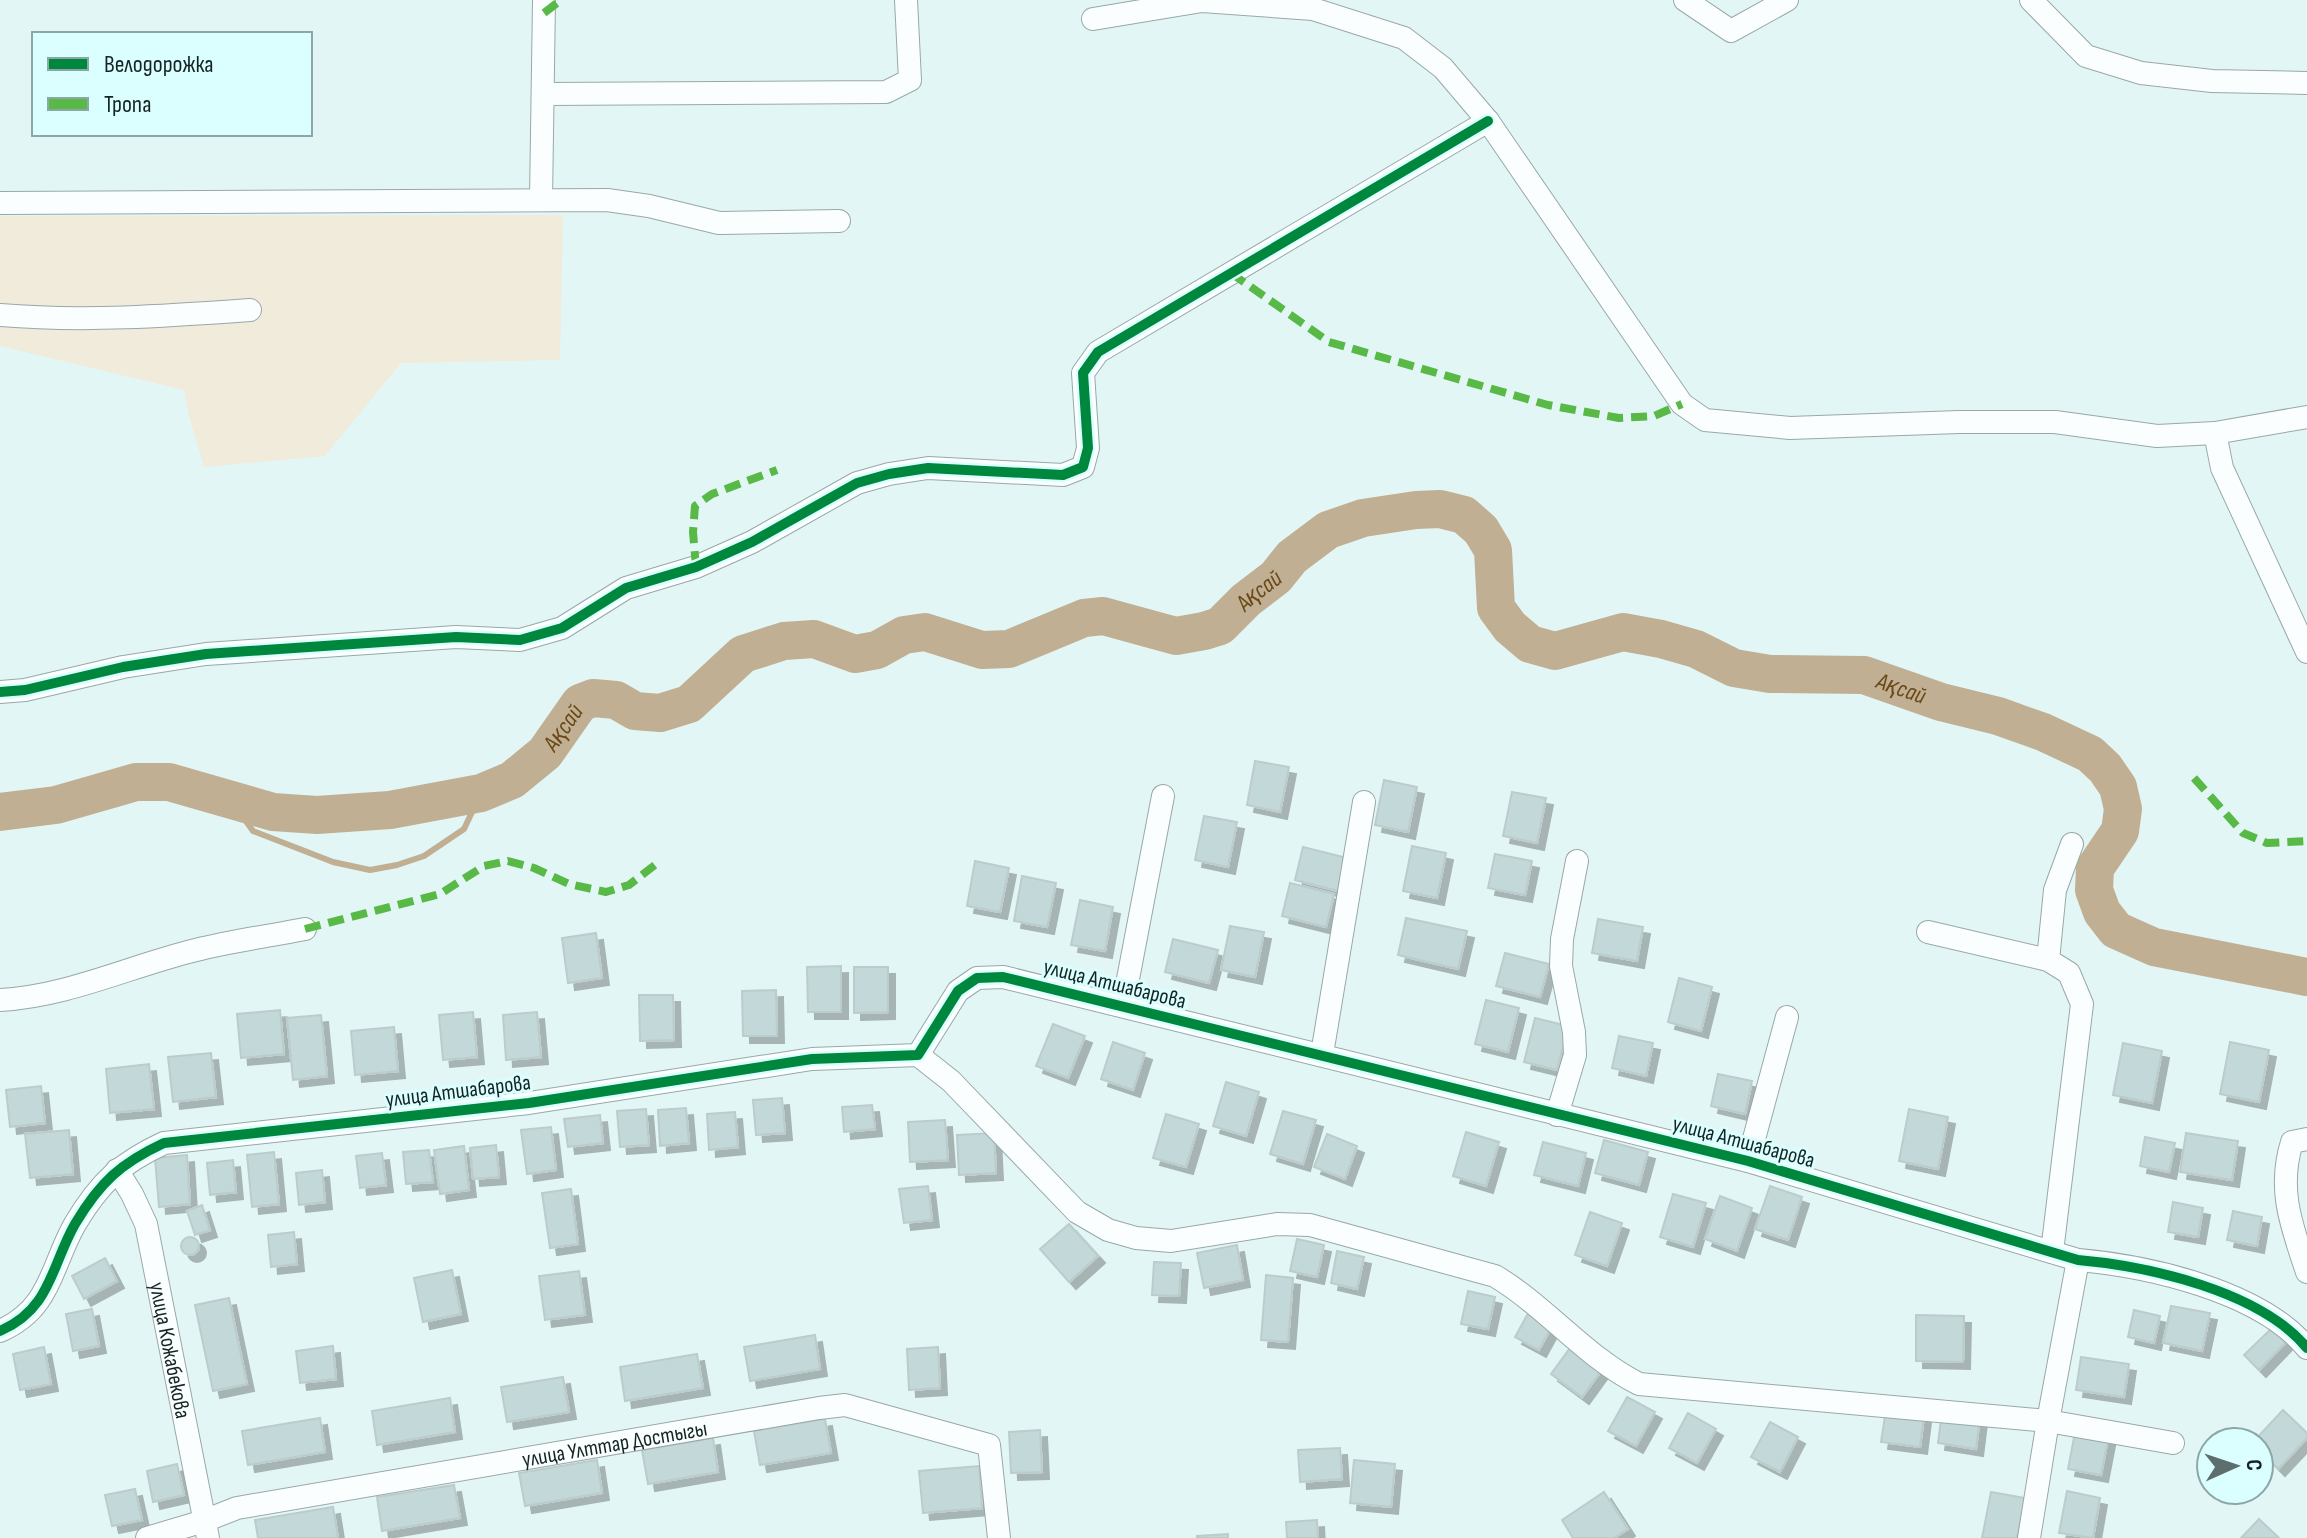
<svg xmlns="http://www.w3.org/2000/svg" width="2307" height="1538" font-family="'Sofia Sans Condensed',sans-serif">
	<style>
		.green { fill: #f0ebda }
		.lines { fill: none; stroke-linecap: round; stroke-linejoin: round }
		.stream { stroke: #c0af93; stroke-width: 6 }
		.river { stroke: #c0af93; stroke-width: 38 }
		.building { fill: #c3d8d9; stroke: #bccccc; stroke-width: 2; filter: url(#shadow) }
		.minor-casing { stroke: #98a8a8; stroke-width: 24 }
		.minor { stroke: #fbfefe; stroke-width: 22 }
		.quiet { stroke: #58b947; stroke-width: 8; stroke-dasharray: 16 8; stroke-linecap: butt }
		.cycleway-casing { stroke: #dbfefe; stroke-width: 15 }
		.cycleway { stroke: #00873e; stroke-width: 10 }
		.labels { text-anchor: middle; stroke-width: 6; stroke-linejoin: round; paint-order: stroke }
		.street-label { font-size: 22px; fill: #142424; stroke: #dbfefe }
		.water-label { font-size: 24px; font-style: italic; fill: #6a4917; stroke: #dbfefe }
	</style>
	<defs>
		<filter id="shadow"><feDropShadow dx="7" dy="7" stdDeviation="0" flood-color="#0004"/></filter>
	</defs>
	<rect width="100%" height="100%" fill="#e3f6f6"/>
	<path class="green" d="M563,215l-3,145 -159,3 -76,93 -121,11 -15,-51 -5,-26 -184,-44v-130z"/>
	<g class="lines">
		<path class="stream" d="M231,800l22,31 80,31 37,8 27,-5 27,-9 40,-27 17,-36"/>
		<path class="river" id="s1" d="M0,812l56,-7 80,-23h33l104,30 44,3 73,-5 91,-17 31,-13 33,-27 35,-50 13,-5 23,2 19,11 25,2 29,-9 54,-50 41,-13 30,-2 41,15 22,-4 27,-15 21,-3 57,18 27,-1 75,-31 19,-2 73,20 28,-5 16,-5 26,-26 30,-23 16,-20 36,-27 35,-12 53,-8 24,-1 24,6 17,15 12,20 3,58 14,19 20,17 25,7 68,-19 38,7 35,10 38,19 36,6 94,1 77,27 57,14 45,16 47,22 15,14 13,19 5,22 -3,22 -25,37 -1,22 8,22 14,18 38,17 153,30"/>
	</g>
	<path class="building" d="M1255,761l34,6 -9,45 -33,-7z
		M1384,780l33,7 -9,45 -33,-7z
		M1512,792l34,6 -9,45 -34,-7z
		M1204,816l33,6 -9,45 -33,-7z
		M1412,846l34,7 -9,45 -34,-7z
		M1303,847l44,11 -9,33 -43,-11z
		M1495,854l37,7 -7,34 -37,-7z
		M975,861l34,7 -9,44 -33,-6z
		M1022,876l34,7 -9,44 -33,-6z
		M1290,883l44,11 -8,33 -44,-11z
		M1080,900l33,7 -8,44 -34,-6z
		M1406,918l61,13 -9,38 -60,-14z
		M1598,919l45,8 -6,34 -45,-8z
		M1230,926l34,6 -9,45 -34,-7z
		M596,933l6,45 -34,5 -6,-45z
		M1173,939l45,11 -9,33 -44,-11z
		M1505,953l44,11 -9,33 -44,-11z
		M841,966v46h-33l-1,-45z
		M854,967h34v45l-34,1z
		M1679,978l33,9 -11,44 -33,-9z
		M776,990l1,46h-34l-1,-45z
		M639,995h34l1,45 -34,1z
		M1486,1000l33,8 -11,44 -33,-8z
		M280,1010l4,44 -43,4 -4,-44z
		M473,1012l4,45 -34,3 -4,-45z
		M537,1012l4,45 -35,3 -3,-45z
		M321,1015l6,61 -34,4 -6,-62z
		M1535,1018l33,8 -11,44 -33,-8z
		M1053,1024l32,12 -17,42 -32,-12z
		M394,1027l4,44 -43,4 -4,-44z
		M1619,1036l34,7 -7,33 -34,-8z
		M1113,1042l32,11 -12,37 -32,-11z
		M2230,1042l39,8 -10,52 -39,-8z
		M2123,1043l39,8 -10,52 -39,-8z
		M211,1053l5,44 -43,5 -5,-45z
		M149,1064l5,45 -44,4 -4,-44z
		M1718,1074l34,7 -7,33 -34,-8z
		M1226,1082l33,10 -13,44 -33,-10z
		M41,1086l4,37 -35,4 -4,-37z
		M782,1098l3,35 -29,2 -3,-35z
		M872,1105l3,24 -31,3 -2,-25z
		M686,1108l3,35 -29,3 -2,-36z
		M646,1109l3,36 -29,2 -3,-36z
		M1909,1109l39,8 -10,52 -39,-8z
		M1283,1111l33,9 -13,44 -33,-10z
		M735,1112l3,35 -29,3 -2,-36z
		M1166,1114l33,10 -13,43 -33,-9z
		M600,1115l3,28 -35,4 -4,-28z
		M945,1120l3,40 -38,2 -2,-40z
		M551,1127l5,43 -29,4 -6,-44z
		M69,1130l4,44 -43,4 -5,-44z
		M1466,1132l33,10 -13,44 -33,-10z
		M994,1133l2,40 -37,2 -2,-40z
		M2186,1133l52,8 -6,39 -52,-8z
		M1327,1134l30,12 -12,33 -31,-12z
		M2145,1137l30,6 -6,29 -29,-6z
		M1604,1140l44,12 -9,33 -44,-12z
		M1543,1142l43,11 -8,33 -44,-11z
		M496,1145l3,32 -26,2 -3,-31z
		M464,1146l5,44 -29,4 -6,-44z
		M429,1150l4,32 -27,2 -3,-32z
		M274,1152l5,52 -27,3 -5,-52z
		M382,1153l4,32 -26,3 -4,-32z
		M187,1155l3,49 -31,3 -4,-49z
		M233,1160l3,32 -26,3 -3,-32z
		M322,1170l3,32 -26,3 -3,-32z
		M928,1186l4,34 -28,3 -5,-34z
		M1770,1186l32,11 -14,43 -33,-11z
		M571,1189l7,55 -28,4 -8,-55z
		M1673,1194l33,9 -13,44 -33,-10z
		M1720,1196l32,12 -15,43 -32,-12z
		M2173,1202l30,6 -5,29 -30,-5z
		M202,1205l8,25 -15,5 -8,-24z
		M2233,1211l29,6 -5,29 -30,-6z
		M1590,1212l32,11 -15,43 -32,-11z
		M1069,1224l29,32 -29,26 -29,-33z
		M294,1232l3,32 -26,3 -3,-32z
		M181 1246a9 9 0 1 1 18 0a9 9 0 1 1-18 0Z
		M1297,1239l27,6 -7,32 -27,-6z
		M1237,1245l6,35 -39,8 -7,-35z
		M1337,1251l27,6 -7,32 -26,-6z
		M105,1258l12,23 -33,18 -12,-23z
		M1154,1262l27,1 -2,33 -27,-1z
		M452,1270l9,44 -38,8 -9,-44z
		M579,1271l6,44 -40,5 -6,-44z
		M1266,1275l27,3 -5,64 -27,-2z
		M1468,1291l27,6 -7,32 -27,-5z
		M229,1298l18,86 -34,7 -18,-86z
		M2171,1306l39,7 -8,38 -39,-8z
		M1531,1308l24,13 -16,29 -24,-13z
		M92,1309l7,37 -26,5 -7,-37z
		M2134,1310l26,6 -6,27 -26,-6z
		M1916,1315l48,1 -1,46 -47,-1z
		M2272,1328l14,14 -27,28 -15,-15z
		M815,1335l5,34 -70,12 -6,-34z
		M333,1346l3,33 -36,4 -4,-32z
		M44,1347l7,37 -31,6 -7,-36z
		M938,1347l2,41 -31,2 -2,-41z
		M1570,1348l31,23 -19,26 -31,-23z
		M697,1354l6,34 -78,13 -5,-34z
		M2081,1357l48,7 -5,33 -48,-7z
		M563,1377l6,35 -62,10 -6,-35z
		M1627,1397l28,15 -19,34 -28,-15z
		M450,1398l5,34 -78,13 -5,-34z
		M1886,1410l38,6 -4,31 -39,-5z
		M2283,1410l24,23v5l-29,31 -19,-19v-8h-6z
		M1942,1412l38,5 -4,32 -38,-6z
		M1688,1413l28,16 -19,34 -28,-15z
		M320,1418l5,34 -77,13 -6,-34z
		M825,1419l6,34 -71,12 -6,-34z
		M1770,1422l28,15 -18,35 -29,-15z
		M2076,1427l33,7 -8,41 -33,-6z
		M1040,1430l2,42 -31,1 -2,-41z
		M713,1438l5,34 -70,12 -6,-34z
		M1340,1448l2,31 -42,3 -2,-32z
		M597,1460l5,33 -77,13 -6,-33z
		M1354,1460l41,4 -4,43 -41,-4z
		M177,1464l7,31 -31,7 -6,-31z
		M979,1466l3,42 -59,5 -4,-42z
		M454,1485l6,33 -78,13 -5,-34z
		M135,1489l7,31 -30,6 -7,-31z
		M2067,1491l33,7 -7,40 -34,-5z
		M1604,1492l24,37 -14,9h-41l-11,-18z
		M1991,1492l34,6 -8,40h-35z
		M333,1507l5,31h-80l-3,-18z
		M2259,1519l20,19h-38z
		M1317,1520l1,18h-31l-1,-16z
		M1228,1534v4h-31v-2z"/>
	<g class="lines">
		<defs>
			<g id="minor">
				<path d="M1685,0l46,31 56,-31"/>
				<path d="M2031,0l55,56 55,17 71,8 95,2"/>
				<path d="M1093,19l109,-18 111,8 91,29 39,30 45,53 194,283 23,16 85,8 169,-6h96l102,14 58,-3 92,-16"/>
				<path d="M543,94l343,-2 24,-12 -4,-80"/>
				<path d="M541,200l3,-200"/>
				<path d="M0,203l607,-3 42,6 70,17 120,-2"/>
				<path d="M0,315c83,7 167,1 250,-5"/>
				<path d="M2215,433l7,35 85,184"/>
				<path d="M0,692l25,-2 98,-23 83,-13 250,-17 64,3 42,-12 64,-40 70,-21 56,-25 105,-59 32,-9 39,-6 135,7 20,-8 5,-19 -5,-75 15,-21 390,-231"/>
				<path d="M1928,932l120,28 21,13 13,31 -30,248"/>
				<path d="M2048,960l7,-70 17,-46"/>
				<path d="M0,1000c69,-4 130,-34 196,-50 36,-9 73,-14 109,-21"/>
				<path d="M1123,1005l40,-209"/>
				<path d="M1322,1054l42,-252"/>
				<path d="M918,1055l33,26 126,131 31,18 28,8 35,3 106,-17 33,1 185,51c52,31 90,81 144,108l409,37 125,22"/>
				<path d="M1557,1115l18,-60 -1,-23 -13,-66 1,-27 15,-78"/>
				<path d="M2307,1139l-15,3c-15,48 0,85 15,130"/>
				<path d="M1748,1161l39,-144"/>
				<path id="s2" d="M117,1170l15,24 14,30 62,314"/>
				<path d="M0,1331c51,-22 51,-65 75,-107 25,-42 46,-61 89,-81l365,-40 283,-44 106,-4 40,-64 19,-13 26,-1 745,184 330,99c70,6 182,31 229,88"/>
				<path id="s3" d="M147,1538l57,-17 33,-13 582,-100 26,-3 144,40 10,93"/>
				<path d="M2029,1538l19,-117 30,-161"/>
			</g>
		</defs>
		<use href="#minor" class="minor-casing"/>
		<use href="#minor" class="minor"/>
		<path class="quiet" d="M544,13l17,-13
			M1231,273l98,69 219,63 71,13 35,-2 28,-12
			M696,567l-3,-35 2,-26 17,-12 65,-24
			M2194,778l49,55 24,10 40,-2
			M305,929l135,-35 44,-28 24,-5 26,7 35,16 37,8 23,-7 31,-24"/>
		<defs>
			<path id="cycleway" d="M0,692l25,-2 98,-23 83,-13 250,-17 64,3 42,-12 64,-40 70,-21 56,-25 105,-59 32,-9 39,-6 135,7 20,-8 5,-19 -5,-75 15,-21 390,-231
				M0,1331c51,-22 51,-65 75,-107 25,-42 46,-61 89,-81l365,-40 283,-44 106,-4 40,-64 19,-13 26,-1 745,184 330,99c70,6 182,31 229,88"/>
		</defs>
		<use href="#cycleway" class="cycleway-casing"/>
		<use href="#cycleway" class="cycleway"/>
	</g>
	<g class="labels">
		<g class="street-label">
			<text transform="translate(1115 983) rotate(14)" y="8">улица Атшабарова</text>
			<text transform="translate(458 1090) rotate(-7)" y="8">улица Атшабарова</text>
			<text transform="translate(1744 1141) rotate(15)" y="8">улица Атшабарова</text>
			<text dy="8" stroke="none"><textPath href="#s2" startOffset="190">улица Кожабекова</textPath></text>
			<text dy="8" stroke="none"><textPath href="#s3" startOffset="478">улица Улттар Достыгы</textPath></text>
		</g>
		<g class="water-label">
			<text dy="8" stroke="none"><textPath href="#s1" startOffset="1368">Ақсай</textPath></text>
			<text dy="8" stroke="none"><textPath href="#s1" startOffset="2138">Ақсай</textPath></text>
			<text dy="8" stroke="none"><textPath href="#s1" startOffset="598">Ақсай</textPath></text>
		</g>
	</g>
	<rect x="32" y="32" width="280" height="104" fill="#dbfefe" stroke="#8ba7a7" stroke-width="2"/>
	<rect x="48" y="58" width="40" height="12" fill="#00873e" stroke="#8ba7a7" stroke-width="2"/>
	<text x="104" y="72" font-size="24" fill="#142424">Велодорожка</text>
	<rect x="48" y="98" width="40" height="12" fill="#58b947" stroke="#8ba7a7" stroke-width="2"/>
	<text x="104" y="112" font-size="24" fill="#142424">Тропа</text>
	<g transform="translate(2235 1466) rotate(87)"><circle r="38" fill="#dbfefe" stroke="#8ba7a7" stroke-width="2"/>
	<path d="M0-6L14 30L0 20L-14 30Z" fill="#5c6e6e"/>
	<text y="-12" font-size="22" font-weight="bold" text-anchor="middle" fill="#142424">С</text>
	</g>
</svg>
